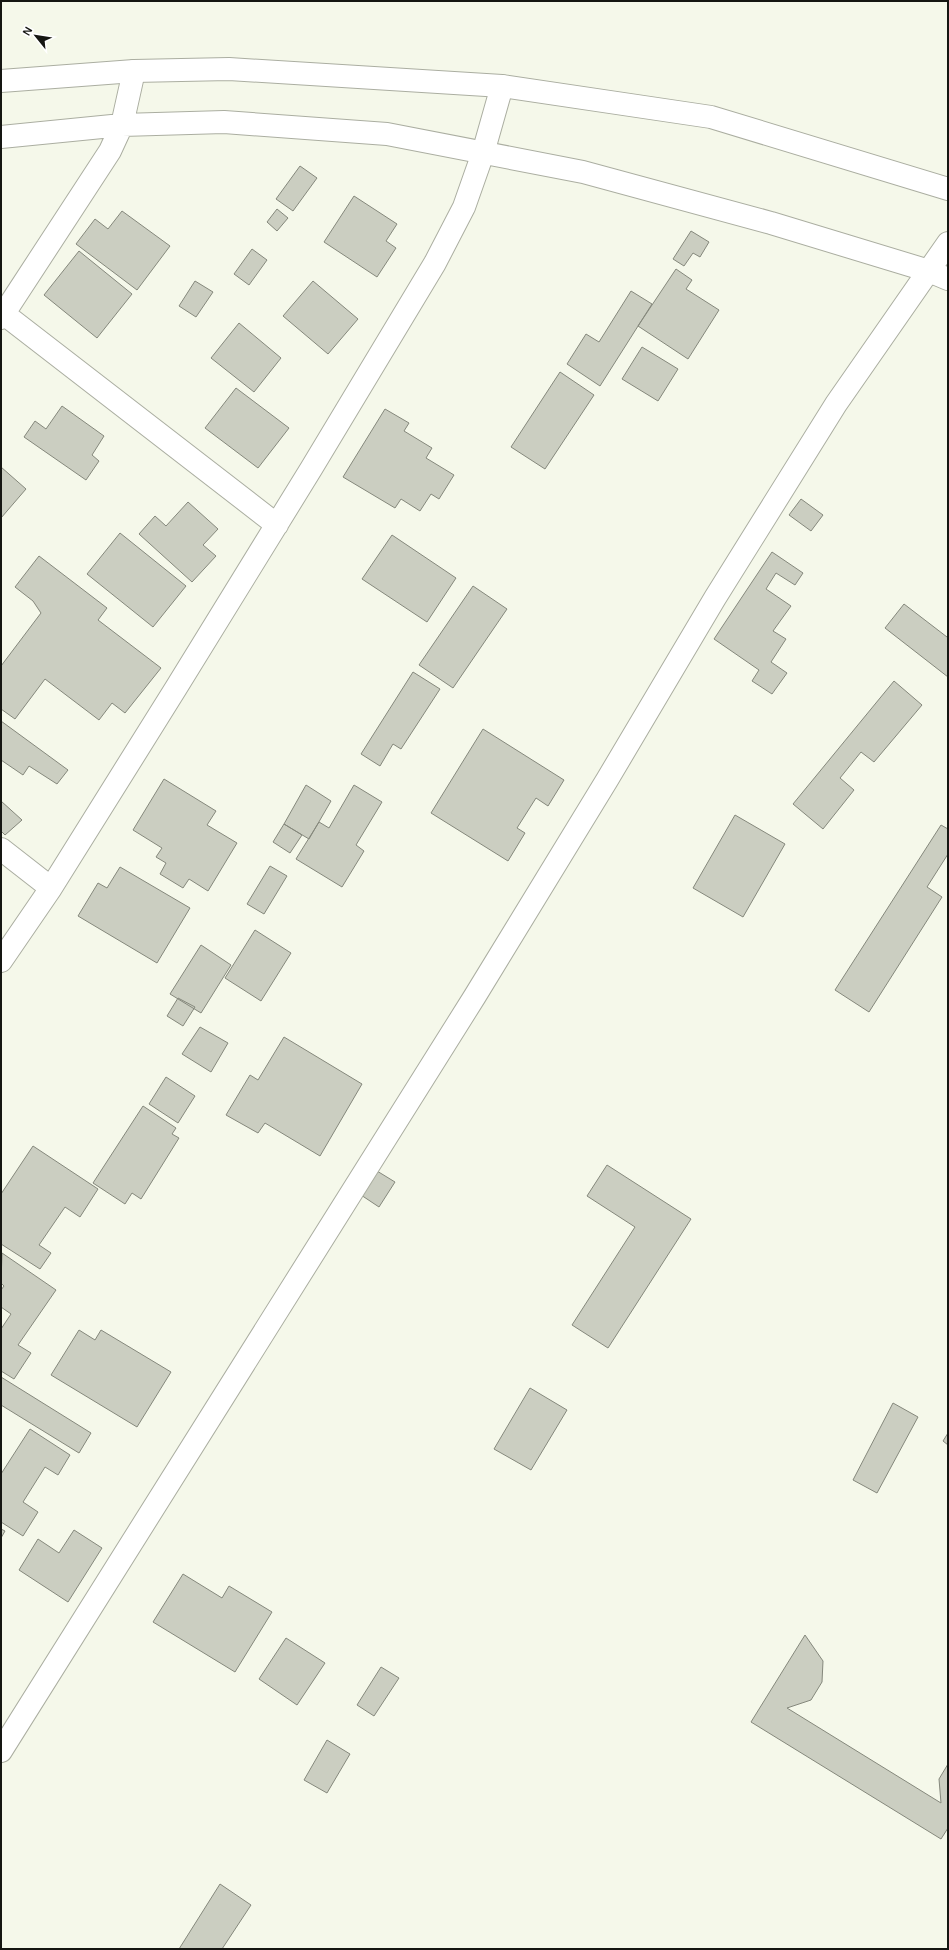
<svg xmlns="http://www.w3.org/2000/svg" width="949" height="1950" font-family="Helvetica,sans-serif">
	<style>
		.building { fill: #cbcec1; stroke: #85887c }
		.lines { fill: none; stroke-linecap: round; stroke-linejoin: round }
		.street-casing { stroke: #abaea1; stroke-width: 24 }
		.highway-casing { stroke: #abaea1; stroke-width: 24 }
		.street { stroke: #fff; stroke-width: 22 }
		.highway { stroke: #fff; stroke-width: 22 }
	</style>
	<rect width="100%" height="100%" fill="#f5f8ea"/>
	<path class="building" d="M300,166l17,12 -24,33 -17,-12z
		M354,196l43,28 -11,17 10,7 -19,29 -53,-35z
		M277,209l11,9 -11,13 -10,-9z
		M122,211l48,35 -33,44 -61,-46 19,-25 13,10z
		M691,231l18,11 -9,15 -7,-4 -9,13 -11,-7z
		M252,249l15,11 -18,25 -15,-11z
		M79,251l53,43 -35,44 -53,-43z
		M676,269l16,11 -6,9 33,21 -31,49 -50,-33z
		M195,281l18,11 -17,25 -17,-11z
		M313,281l45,38 -30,35 -45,-38z
		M631,291l21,13 -52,82 -33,-22 19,-30 13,8z
		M239,323l42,35 -27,34 -43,-34z
		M642,347l36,22 -20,32 -36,-22z
		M560,372l34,23 -49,74 -34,-22z
		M236,388l53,40 -31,40 -53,-40z
		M62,406l42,30 -12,19 7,6 -13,19 -62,-43 11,-16 11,8z
		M385,409l24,14 -5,8 28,17 -6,10 28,17 -15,24 -8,-5 -11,17 -19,-12 -6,9 -52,-31z
		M1,467l25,22 -25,29z
		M801,499l22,16 -12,16 -22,-16z
		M188,502l30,27 -15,16 13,11 -24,26 -53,-48 16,-18 11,10z
		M120,533l66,53 -33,41 -66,-53z
		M392,535l64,43 -29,44 -65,-43z
		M772,552l31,21 -8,12 -19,-12 -10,16 25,17 -18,25 13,8 -15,23 16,11 -15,21 -20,-13 7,-11 -45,-31z
		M39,556l68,52 -9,12 63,48 -36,45 -13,-10 -13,17 -54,-41 -30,40 -14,-10v-43l40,-53 -8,-12 -18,-14z
		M473,586l34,23 -54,79 -34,-23z
		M904,604l43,33 1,-2v42l-63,-49z
		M413,672l27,17 -39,60 -8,-5 -13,22 -19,-12z
		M894,681l28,24 -48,57 -13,-10 -21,26 14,12 -31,39 -30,-25z
		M1,721l67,49 -11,14 -28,-18 -6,9 -22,-15z
		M483,729l81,51 -16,26 -12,-8 -19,30 8,5 -17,28 -77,-48z
		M164,779l52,32 -9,14 30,18 -29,48 -19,-12 -6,9 -23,-14 6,-11 -10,-6 6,-9 -29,-18z
		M306,785l25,16 -22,38 -25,-15z
		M354,785l28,17 -26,43 8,6 -22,36 -46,-28 23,-37 10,6z
		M1,801l21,19 -17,15 -4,-4z
		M735,815l50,29 -42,73 -50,-29z
		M284,824l18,11 -12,18 -17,-11z
		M941,825l7,4v25l-21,33 15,10 -73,115 -34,-22z
		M270,866l17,10 -23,38 -17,-10z
		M120,867l70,41 -33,55 -79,-47 20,-33 9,5z
		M255,930l36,23 -30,48 -36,-23z
		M201,945l30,20 -30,48 -31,-19z
		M178,998l17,9 -12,19 -16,-10z
		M200,1027l28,16 -17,29 -29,-18z
		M284,1037l78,47 -42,72 -55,-33 -7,10 -32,-18 24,-40 8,5z
		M166,1077l29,19 -17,27 -29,-19z
		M143,1106l33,22 -4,6 7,4 -38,61 -9,-6 -7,11 -32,-21z
		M33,1146l65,43 -18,28 -15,-10 -26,38 12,8 -11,16 -39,-25v-50z
		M607,1165l84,54 -83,129 -36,-23 63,-98 -48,-31z
		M377,1171l18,11 -16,25 -18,-12z
		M2,1253l54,37 -38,55 13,8 -17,26 -13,-8v-42l10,-15 -10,-7v-17l3,-4 -3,-3z
		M79,1330l16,10 6,-10 70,42 -34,55 -86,-52z
		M1,1377l90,56 -12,20 -78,-48z
		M530,1388l37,22 -36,60 -37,-21z
		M893,1403l25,14 -41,76 -24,-13z
		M30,1429l40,26 -12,20 -13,-8 -22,35 15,10 -15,24 -22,-14v-48z
		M948,1433v12l-5,-4z
		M1,1529l4,2 -4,7z
		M74,1530l28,18 -34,54 -49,-32 19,-31 21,14z
		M183,1574l39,24 7,-12 43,26 -37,60 -82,-50z
		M805,1635l18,26 -1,21 -11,18 -24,8 154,95 -2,-24 9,-15v64l-7,11 -190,-117z
		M286,1638l39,25 -28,42 -38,-26z
		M381,1667l18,11 -25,38 -17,-11z
		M327,1740l23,14 -23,39 -23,-13z
		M220,1884l31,21 -29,44h-43z"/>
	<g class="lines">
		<defs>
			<path id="street" d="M1,137l121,-12 102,-3 163,12 196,38 188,51 158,48 19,8
				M4,314l273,211
				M1,318l109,-167 12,-26 12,-54
				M1,849l50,39
				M1,961l50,-73 125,-200 135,-219 124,-206 29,-56 19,-54 19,-67
				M1,1751l474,-755 132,-216 108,-182 121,-194 112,-161"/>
			<path id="highway" d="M1,81l133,-10 95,-2 273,17 209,31 237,72"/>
		</defs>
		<use href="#street" class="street-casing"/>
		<use href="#highway" class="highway-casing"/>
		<use href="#street" class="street"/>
		<use href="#highway" class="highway"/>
	</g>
	<rect width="949" height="1950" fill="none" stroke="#151612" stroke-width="4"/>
	<g transform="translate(36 36) rotate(300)" stroke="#ffffff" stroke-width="3" paint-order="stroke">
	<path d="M0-3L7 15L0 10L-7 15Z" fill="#151612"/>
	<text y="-6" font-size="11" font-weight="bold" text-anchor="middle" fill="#151612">N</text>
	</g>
</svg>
